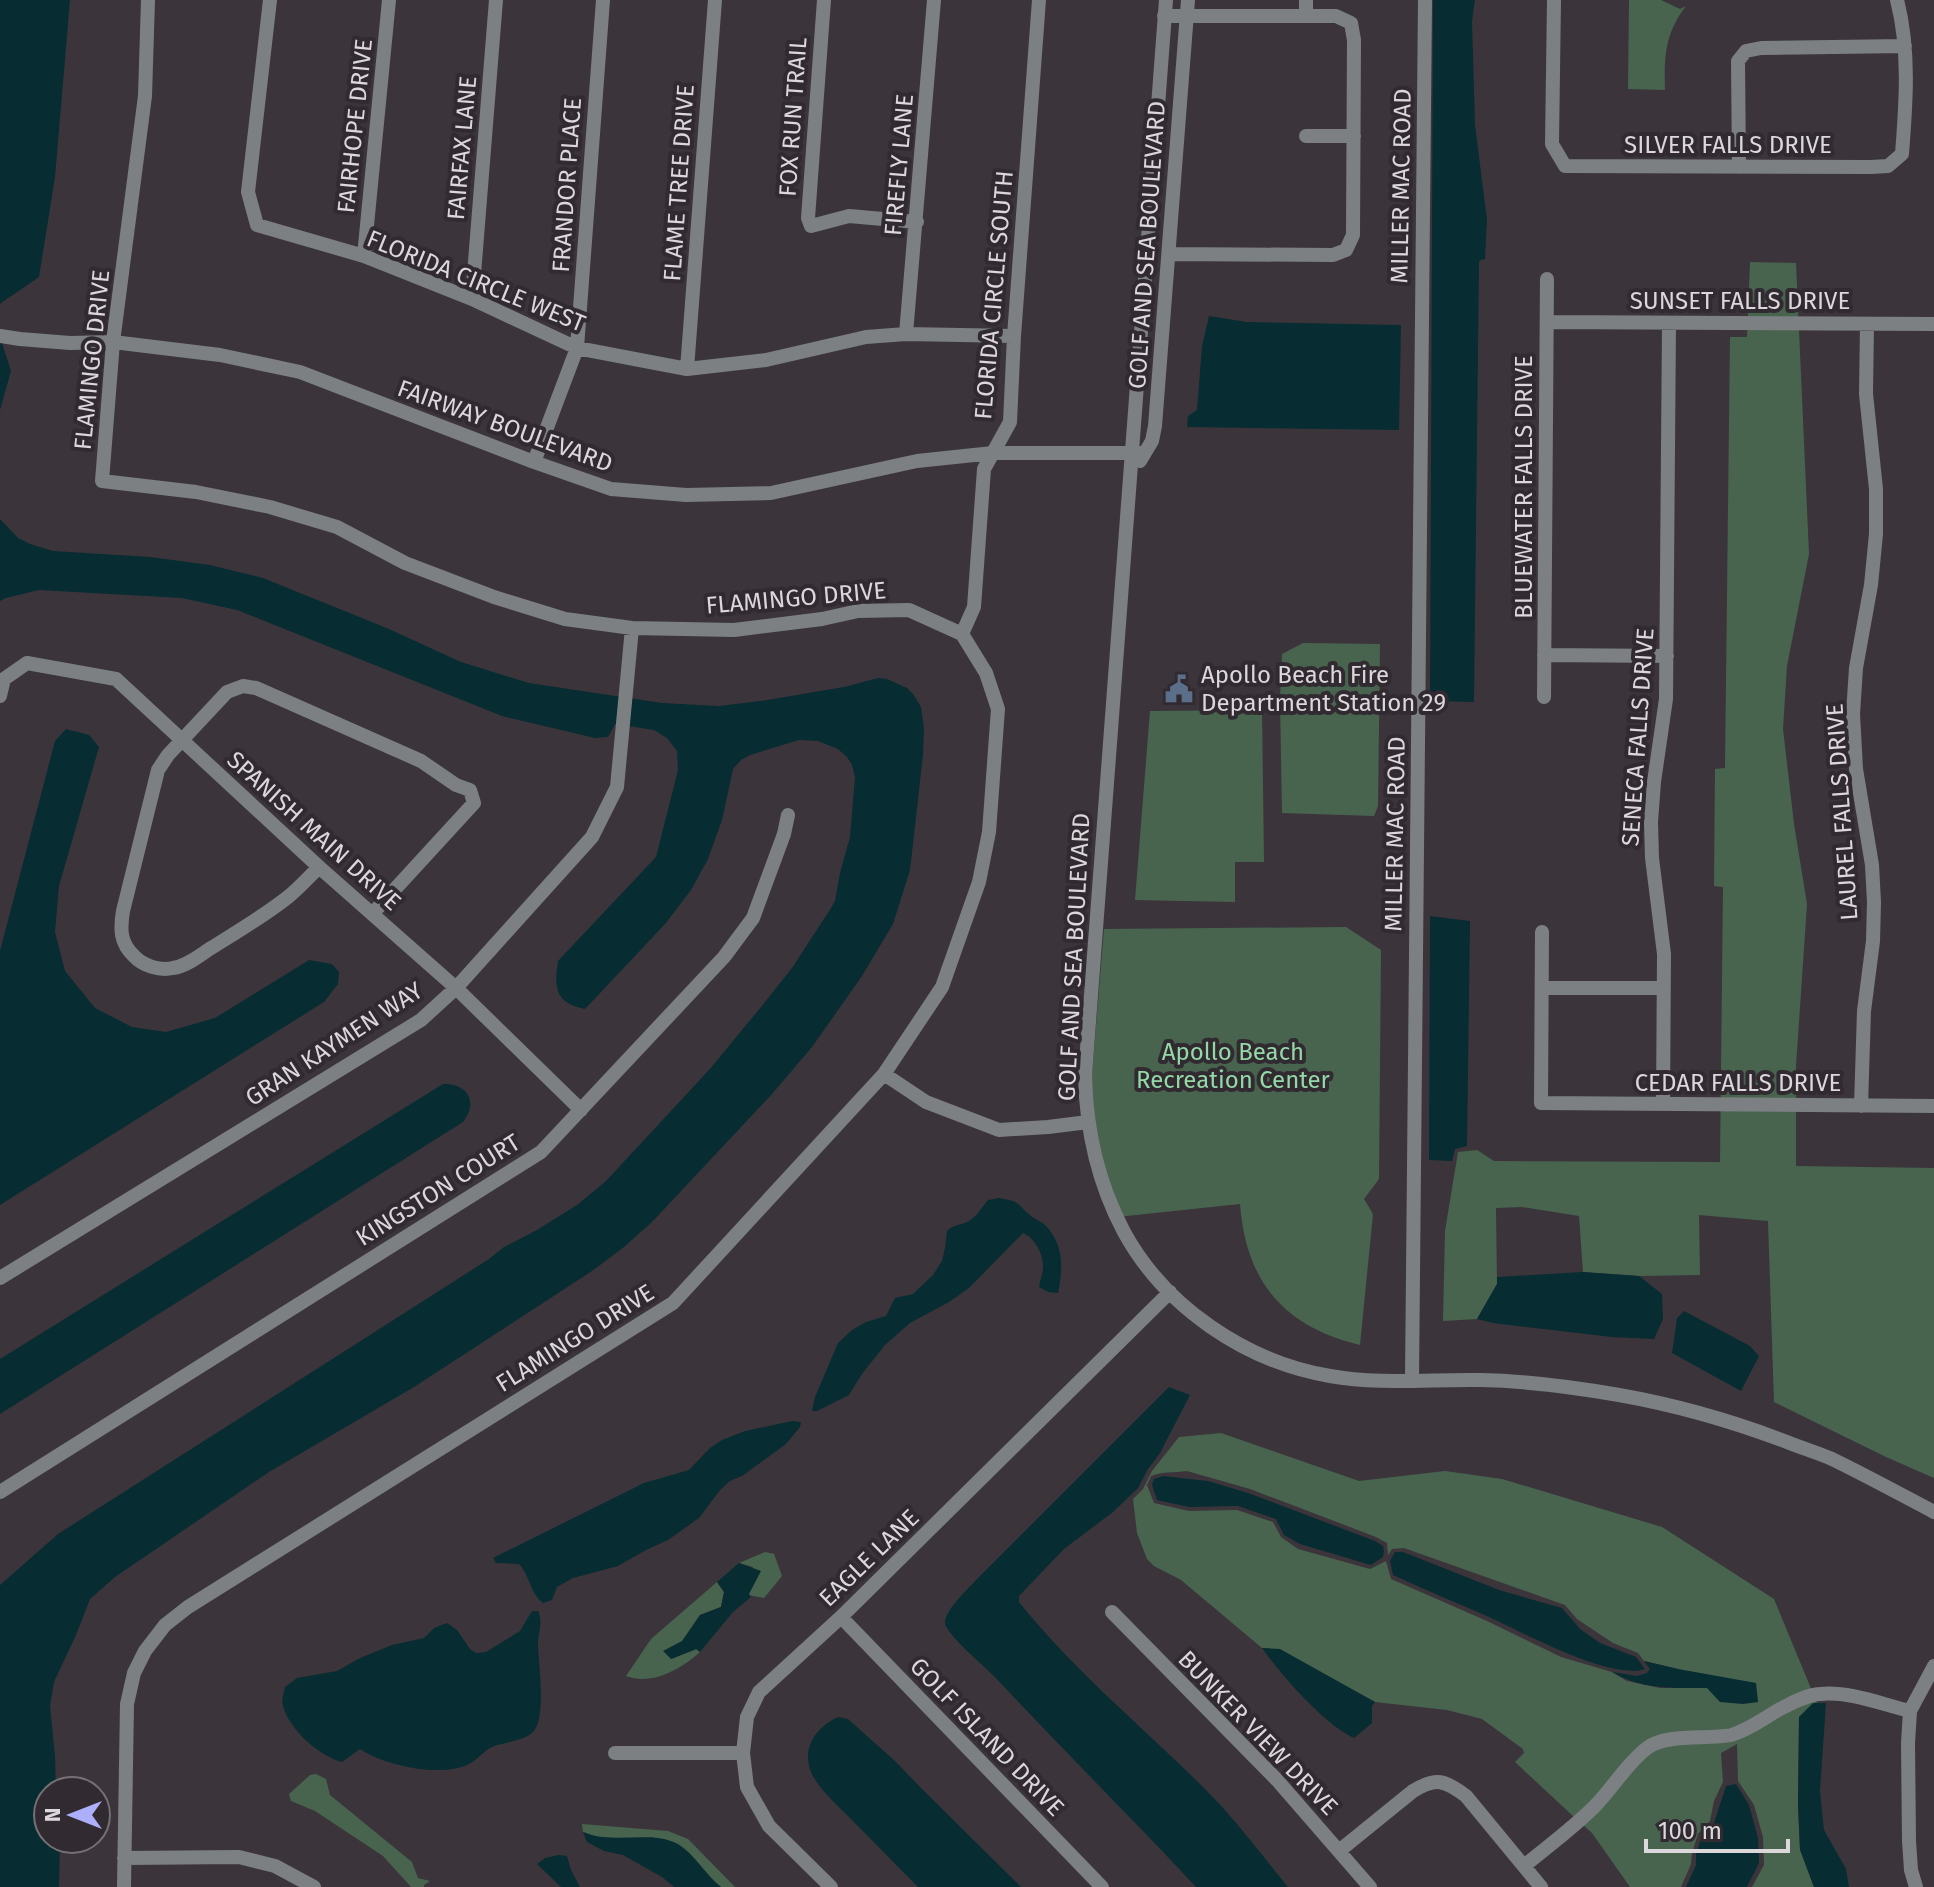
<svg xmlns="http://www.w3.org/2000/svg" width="1934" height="1887" font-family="'Fira Sans',sans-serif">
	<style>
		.green { fill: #48644f; fill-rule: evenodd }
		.water { fill: #072c31 }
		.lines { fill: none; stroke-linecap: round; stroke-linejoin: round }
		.minor { stroke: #7c8083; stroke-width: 14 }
		.labels { text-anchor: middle; stroke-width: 8; stroke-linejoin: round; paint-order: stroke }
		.street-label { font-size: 24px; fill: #dbd7db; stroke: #312b31 }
		.poi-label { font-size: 24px; fill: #dbd7db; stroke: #312b31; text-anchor: start }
		.park-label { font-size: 24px; fill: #93d8a6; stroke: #312b31 }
	</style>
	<rect width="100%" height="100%" fill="#3b353b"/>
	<path class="green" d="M1629,0h32l19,9 6,-3c-21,27 -22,51 -21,84l-37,-1z
		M1750,262l46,1 13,291 -22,112 -4,63 11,95 13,80 -11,162v100l138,2v310l-48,-21 -112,-55 -6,-181 -69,-6 1,60 -61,1 -56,-4 -4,-56 -57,-9 -26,1 1,76 -20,35 -34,2 2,-90 13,-79 19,-2 17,11 226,1 3,-275 -9,-1 1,-117 10,-1 5,-431h17z
		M1303,643l77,1 -2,162 -4,10 -92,-3 -2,-114 2,-45z
		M1262,710l2,152h-29v40l-100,-2 15,-189z
		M1346,927l35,23 -2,229 -15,20 9,15 -13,131c-76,-18 -114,-63 -120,-141l-123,13 -29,-95 16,-193z
		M1221,1433l138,48 86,-10 57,8 160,48 112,72 38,92 -81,38 -82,11 -59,64 -16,13 -59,-55 9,-9 -1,-4 -41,-30 -35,-9 -72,-8 -95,-52 -18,-2 -81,-68 -27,-14 -7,-7 -10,-26 -4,-34 10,-10 9,-18 27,-34zM1187,1471l63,18 126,48 11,6 1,12 4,-6 12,-1 161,57 12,14 36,24 25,10 6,8 34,8 65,35 -36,-16h-47l-33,-7 -15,-9 -51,-15 -74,-36 -96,-42 -5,-18 -16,8 -72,-20 -17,-12 -8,-15 -36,-12 -48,1 -35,-8 -7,-18 4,-9c12,-5 23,-3 36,-5z
		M765,1552l9,2 8,22 -18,22 -16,-3 5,-28 -14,-4z
		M717,1582l7,10 -3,15 -21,8 -29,44 26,-10 3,3c-19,17 -48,34 -74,24l25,-37z
		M1815,1700l2,3 -4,1 -14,13 -1,88 2,44 14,38h-62l12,-22 -1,-28 -9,-32 -16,-24 -1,-37 -16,9 2,29 -9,19 -4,20 -12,13 -6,19 -1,11 -10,23h-51l-38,-54 -10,-9 52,-57 19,-18 128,-35z
		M316,1774l10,5 4,16 82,67 6,16 12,3 -6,4v2h-13l-28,-31 -68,-45 -24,-10 -2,-7 21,-19z
		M582,1824l86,7 20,8 47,48h-14l-10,-8 -17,-19 -41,-23 -18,2 -39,-2 -13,-5z"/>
	<path class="water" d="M0,0h70l-15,177 -16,100 -38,26 -1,2z
		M1433,0h42l-3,21 3,104 12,95 -2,39 -5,1 -1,3 -5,439 -44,-1z
		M1209,316l38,6 154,3 -2,105 -212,-3 1,-11 9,-6 5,-64z
		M0,337l11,34 -11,39z
		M0,519l18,19 12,6 23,7 97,6 60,8 53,13 126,51 72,33 68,21 133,20 57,3 48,-6 77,-13 34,-9 9,1 20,9 6,6 8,13 3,22 -1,26 -13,115 -17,54 -31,52 -50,71 -40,47 -120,128 -28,25 -32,24 -178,116 -145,85 -154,105 -25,22 -14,36 -22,47 -4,24 5,50 1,35h-8v48h12l-1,48h-59v-302l58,-51 431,-275 15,-12 33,-17 40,-25 29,-24 103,-111 52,-63 31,-39 39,-60 4,-7 5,-28 10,-36 5,-60 -3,-12 -5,-8 -9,-8 -20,-8 -19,-1 -49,15 -9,5 -8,9 -11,51 -14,39 -17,31 -26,34 -80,85c-30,-6 -31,-21 -27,-48l98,-104 22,-87 -1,-19 -10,-13 -13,-8 -39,-6 -7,13 -13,1 -93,-22 -265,-106 -55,-12 -143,-8 -33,8 -6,3z
		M66,729l23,6 10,12 -40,139 -4,46 10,39 30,37 37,19 34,5 49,-14 94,-58 23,4 7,8 -1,12 -14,18 -324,203v-254l55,-210z
		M1430,916l40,5 -3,225 -12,3 -3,12 -23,-1z
		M443,1084c24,-1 36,18 20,38l-463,292v-55z
		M999,1198c23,4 16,5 32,18 5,4 12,6 16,11 17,19 16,42 11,66l-10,-1 -9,-5c1,-7 4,-14 4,-20 1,-12 -9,-30 -20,-34l-54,55 -20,14 -39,21 -25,22 -23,29 -13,21 -32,16h-5l3,-14 23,-54 14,-13 14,-8 20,-6 9,-18 18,-4 20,-19 9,-14 3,-13 2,-17c7,-7 12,-5 20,-9 9,-4 15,-15 21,-22z
		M1583,1272l56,4 23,18 1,25 -9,20 -42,-2 -119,-14 -16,-4 20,-35v-7z
		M1684,1311l66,35 9,10 -18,35 -69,-38 5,-35z
		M1169,1387l21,8 -30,58 -12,16 -10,19 -25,24 -49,37 -45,47v6c55,69 124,125 186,187 30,30 56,65 83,98h-92c-66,-71 -136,-140 -202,-211 -10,-10 -48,-42 -49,-53 -1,-12 24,-35 32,-44z
		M792,1421l9,1 -1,5 -14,17 -44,32 -12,5 -10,9 -21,28 -31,22 -22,10 -28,16 -45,12 -16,9 -5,13 -9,3c-13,-10 -13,-27 -24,-39l-23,-1 -3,-5 151,-75 45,-13 21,-22 12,-8 23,-9z
		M1163,1476l45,5 40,12 127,48 8,5 1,5 -1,6 -12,8 -71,-21 -16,-9 -8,-16 -38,-13 -49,1 -32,-7 -5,-15 2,-6z
		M1395,1552h8l96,38 63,18 18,21 20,14 36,14 9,12c-34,12 -123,-37 -156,-52 -31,-14 -64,-27 -96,-42l-3,-14z
		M739,1563l22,8 -12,23 2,3 -18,15 -33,40 -4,-3 -25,10 -8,-8 19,-10 18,-26 21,-8 3,-15 -7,-10z
		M532,1611h6c5,10 1,19 0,30 0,20 9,77 -5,91 -9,9 -29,10 -41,15 -9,4 -15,14 -25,18 -28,12 -82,1 -107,-16l-18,13c-23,-6 -53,-33 -59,-56 -2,-6 1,-13 2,-19l12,-9 40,-7 23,-13 32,-13 32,-7 10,-10 13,-5 10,7 13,19 6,4 10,-1 34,-21z
		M1262,1648l18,1 95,53 -3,4v17l-18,15c-30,-14 -72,-62 -92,-90z
		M1644,1661l34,8 78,14 2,19 -15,2 -23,-2 -13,-14c-35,0 -64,2 -95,-16l25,4 10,-3 3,-4z
		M1813,1703h13l-6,88 4,39 22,39 3,18h-35l-14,-37 -2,-45 1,-88z
		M838,1717l10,2 47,42 28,29 98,97h-103c-24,-24 -47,-48 -71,-72 -11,-11 -30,-28 -36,-43 -10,-25 6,-45 27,-55z
		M1736,1784l13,21 9,33 1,25 -12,24h-61l10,-22v-11l6,-18 12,-13 12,-37z
		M583,1832c31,13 64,-2 93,11 16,8 30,32 45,44h-47l-12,-10 -39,-22 -19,-4 -17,-9z
		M559,1855l8,1 4,14 9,17h-19l-24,-23 8,-6z"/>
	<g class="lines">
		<path class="minor" d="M270,0l-22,192 9,33 107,31 108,43 105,49 110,21 79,-9 100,-23 40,-3 108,2
			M824,0l-16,218 3,8 38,-10 68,6
			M1166,0l-81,1075c1,54 13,108 39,157 41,75 122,130 206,144 49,9 101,3 151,4 46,1 92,7 138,15 57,10 113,26 168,47 15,6 31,11 45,17 35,17 68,35 102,53
			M1554,0l-2,144 13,22 306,1 17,-1 14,-12c4,-51 8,-104 -5,-154
			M1164,16h172l15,7 3,17 -1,195 -7,15 -13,5 -164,-1
			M1306,16v-16
			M1306,136h48
			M1739,167l-1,-106 8,-10 15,-3 144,-2
			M364,256l25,-256
			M472,299l24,-299
			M1547,322l387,2
			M906,334l28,-334
			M0,336l20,3 50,4 43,-1 107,13 80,17 234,90 77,27 75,6 85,-2 146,-32 76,-8h150
			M687,369l28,-369
			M1140,461l12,-20 3,-15 33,-426
			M534,462l43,-114 26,-348
			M962,634l12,-27 10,-138 26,-47 4,-86 25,-336
			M1544,655l123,1
			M0,696l4,-17 23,-16 89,16 203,188 137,121 125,122
			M1544,697l3,-418
			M319,867c-10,10 -20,21 -31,30 -24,19 -51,35 -77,51 -11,7 -24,18 -38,20 -13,3 -30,-2 -39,-12 -14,-13 -14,-27 -11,-45l35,-141 10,-15 59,-63 16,-6 13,2 165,73 35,24 14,5 4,13 -101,110
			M1542,932l-1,171 393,3
			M1542,988h122
			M884,1074l42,28 73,28 49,-3 40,-5
			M1663,1104l1,-150 -12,-96 -1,-36 3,-40 12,-83 3,-376
			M1861,1106l3,-95 9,-70 1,-39 -2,-37 -16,-96 -3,-55 3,-46 15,-83 5,-51v-45l-10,-95 1,-70
			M0,1278l421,-258 35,-32 136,-151 25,-50 15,-159
			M1412,1380l13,-1380
			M0,1492l541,-340 183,-195 29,-39 31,-84 4,-19
			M1112,1612l165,168 93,107
			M841,1617l261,270
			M615,1753h128
			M1339,1851l74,-60c23,-14 32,-11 53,5l75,91
			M124,1858l115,-1 36,9 39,21
			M1524,1866c23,-19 49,-38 70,-59 19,-19 32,-43 53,-59 19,-15 61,-8 84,-13 18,-5 33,-17 49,-26 12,-6 26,-14 40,-15 29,-3 61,10 90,17
			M124,1887l3,-183 7,-31 11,-22 20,-26 23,-18 485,-304 211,-229 58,-87 37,-105 10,-50 9,-123 -12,-36 -24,-39 -53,-24 -51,1 -36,8 -88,11 -102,-2 -67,-9 -71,-22 -89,-34 -68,-36 -67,-20 -74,-15 -94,-11 11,-139 32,-246 3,-96
			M831,1887l-62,-61 -22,-39 -4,-34 4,-36 12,-25 82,-75 329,-325
			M1916,1887l-5,-17 -2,-29 -1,-98 2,-32 24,-45"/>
	</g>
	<defs>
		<symbol id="civic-bare" viewBox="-9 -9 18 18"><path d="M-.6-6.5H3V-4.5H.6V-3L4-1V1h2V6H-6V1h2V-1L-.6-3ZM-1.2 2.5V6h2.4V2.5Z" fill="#5c6f8a" stroke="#312b31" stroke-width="2.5" paint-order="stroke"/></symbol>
	</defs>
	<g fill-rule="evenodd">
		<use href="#civic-bare" x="1159" y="669" width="40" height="40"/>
	</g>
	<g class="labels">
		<g class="street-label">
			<text transform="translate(793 117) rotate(-86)" y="8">FOX RUN TRAIL</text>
			<text transform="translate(355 126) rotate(-84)" y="8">FAIRHOPE DRIVE</text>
			<text x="1728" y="153">SILVER FALLS DRIVE</text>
			<text transform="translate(462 148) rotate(-85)" y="8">FAIRFAX LANE</text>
			<text transform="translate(899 165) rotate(-85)" y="8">FIREFLY LANE</text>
			<text transform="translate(679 183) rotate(-86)" y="8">FLAME TREE DRIVE</text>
			<text transform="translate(567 185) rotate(-86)" y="8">FRANDOR PLACE</text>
			<text transform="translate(1401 186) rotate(-89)" y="8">MILLER MAC ROAD</text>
			<text transform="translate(1147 245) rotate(-86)" y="8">GOLF AND SEA BOULEVARD</text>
			<text transform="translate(476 281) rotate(22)" y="8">FLORIDA CIRCLE WEST</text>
			<text transform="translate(994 295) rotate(-85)" y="8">FLORIDA CIRCLE SOUTH</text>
			<text x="1740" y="309">SUNSET FALLS DRIVE</text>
			<text transform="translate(92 360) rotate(-84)" y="8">FLAMINGO DRIVE</text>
			<text transform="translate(505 426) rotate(20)" y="8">FAIRWAY BOULEVARD</text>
			<text transform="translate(1524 487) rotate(-90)" y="8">BLUEWATER FALLS DRIVE</text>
			<text transform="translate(796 598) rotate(-5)" y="8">FLAMINGO DRIVE</text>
			<text transform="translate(1638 737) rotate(-86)" y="8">SENECA FALLS DRIVE</text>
			<text transform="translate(1842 812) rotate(-94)" y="8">LAUREL FALLS DRIVE</text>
			<text transform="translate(314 831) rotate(42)" y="8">SPANISH MAIN DRIVE</text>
			<text transform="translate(1395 834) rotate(-89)" y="8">MILLER MAC ROAD</text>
			<text transform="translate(1074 957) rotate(-87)" y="8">GOLF AND SEA BOULEVARD</text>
			<text transform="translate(334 1044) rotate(-33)" y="8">GRAN KAYMEN WAY</text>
			<text x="1738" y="1091">CEDAR FALLS DRIVE</text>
			<text transform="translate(438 1190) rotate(-32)" y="8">KINGSTON COURT</text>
			<text transform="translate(575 1338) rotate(-32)" y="8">FLAMINGO DRIVE</text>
			<text transform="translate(869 1558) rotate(-44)" y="8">EAGLE LANE</text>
			<text transform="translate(1258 1733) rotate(46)" y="8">BUNKER VIEW DRIVE</text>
			<text transform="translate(987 1737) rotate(46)" y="8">GOLF ISLAND DRIVE</text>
		</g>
		<g class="poi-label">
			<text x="1201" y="683">Apollo Beach Fire<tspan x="1201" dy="28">Department Station 29</tspan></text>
		</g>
		<g class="park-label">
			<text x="1233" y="1060">Apollo Beach<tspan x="1233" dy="28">Recreation Center</tspan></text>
		</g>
	</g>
	<g transform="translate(72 1815) rotate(270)"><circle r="38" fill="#312b31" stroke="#757075" stroke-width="2"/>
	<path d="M0-6L14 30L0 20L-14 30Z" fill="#adaffb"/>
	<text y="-12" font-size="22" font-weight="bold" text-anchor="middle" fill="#dbd7db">N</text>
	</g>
	<path d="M1646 1839v12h142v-12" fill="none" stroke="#dbd7db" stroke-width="4"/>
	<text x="1658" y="1839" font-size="24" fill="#dbd7db" stroke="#312b31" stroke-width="6" paint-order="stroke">100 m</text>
</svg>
